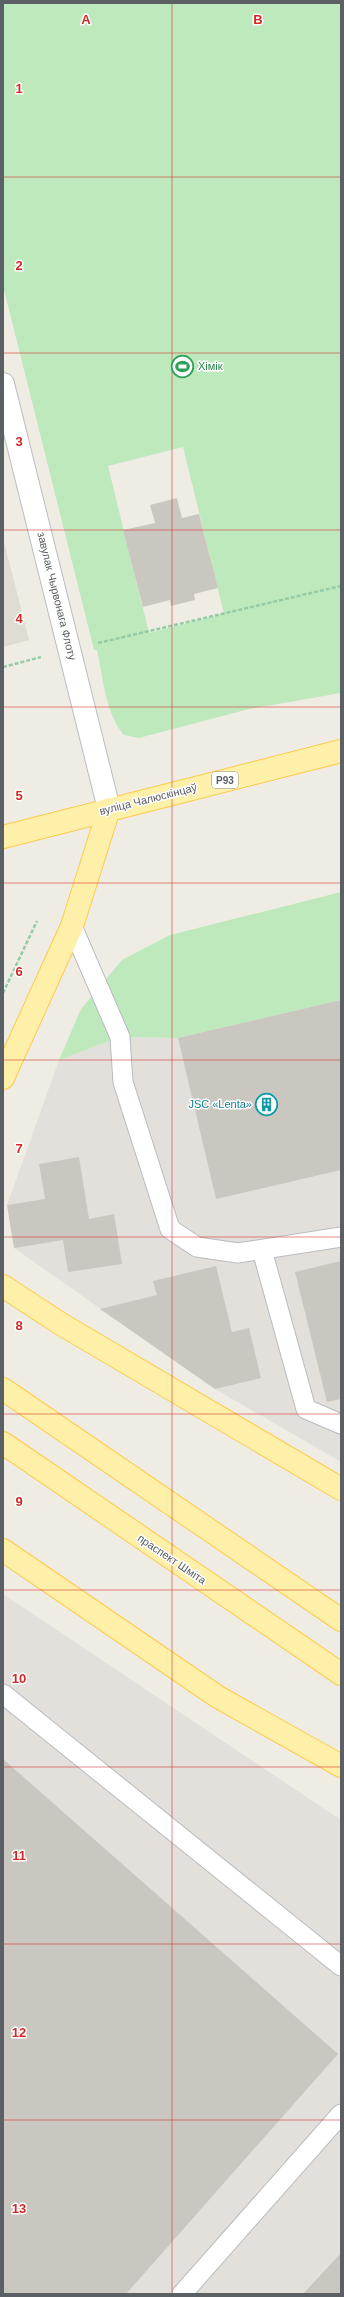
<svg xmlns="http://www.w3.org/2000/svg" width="344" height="2297" font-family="Arial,sans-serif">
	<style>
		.industrial { fill: #e3e0db }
		.education { fill: #dfdcd2 }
		.green { fill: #bee9bd; fill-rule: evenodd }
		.building { fill: #cac7c0 }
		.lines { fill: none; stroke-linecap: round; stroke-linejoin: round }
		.lane-casing { stroke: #b8bcc1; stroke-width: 21 }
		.street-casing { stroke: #b8bcc1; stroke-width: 24 }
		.primary-casing { stroke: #fdca4e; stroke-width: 24 }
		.path { stroke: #95cba5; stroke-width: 2.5; stroke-dasharray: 4 2; stroke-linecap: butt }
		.lane { stroke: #fff; stroke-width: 19 }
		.street { stroke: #fff; stroke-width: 22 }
		.primary { stroke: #fff0a9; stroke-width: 22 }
		.grid { fill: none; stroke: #d62828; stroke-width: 1; stroke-opacity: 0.55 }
		.labels { text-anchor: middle; stroke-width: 3; stroke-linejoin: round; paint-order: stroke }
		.shield { fill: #fff; stroke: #8c9093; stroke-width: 1 }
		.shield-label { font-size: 10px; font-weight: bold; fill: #5b6065 }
		.leisure-label { font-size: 11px; fill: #27864d; stroke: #fff; text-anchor: start }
		.street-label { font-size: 11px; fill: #5b6065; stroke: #fff }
		.culture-label { font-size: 11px; fill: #0d838f; stroke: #fff; text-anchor: end }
		.grid-label { font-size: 13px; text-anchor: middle; font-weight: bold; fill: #d62828; stroke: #fff; stroke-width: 3; stroke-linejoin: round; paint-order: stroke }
	</style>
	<rect width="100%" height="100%" fill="#efede3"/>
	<path class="industrial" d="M341,1000v462l-126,-73 -201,-141 -7,-43 52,-145 61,-23 58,1z
		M3,1594l338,226v474h-338z"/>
	<path class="education" d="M3,538l26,102 -26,7z"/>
	<path class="green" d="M3,3h338v690l-92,16 -110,29 -15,-3c-19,-22 -21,-58 -27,-85h-3l-91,-364zM183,447l41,167 -75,19 -41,-167z
		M341,892v108l-163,38 -58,-1 -61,23 22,-51 41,-49 48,-25z"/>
	<path class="building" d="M177,498l5,20 17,-4 19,74 -24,6 1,6 -24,6 -1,-6 -27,7 -20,-77 32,-7 -5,-18z
		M341,1000v170l-125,29 -38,-161z
		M79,1157l10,62 25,-5 8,50 -54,8 -5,-32 -49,8 -7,-43 38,-6 -6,-35z
		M341,1261v138l-14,3 -32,-130z
		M216,1266l16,66 17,-4 12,50 -46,11 -115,-80 57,-14 -4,-14z
		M3,1759l335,295 -212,240h-123z
		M341,2253v41h-38z"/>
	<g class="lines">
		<defs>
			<path id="lane" d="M72,926l48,111 3,45 47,147 27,18 41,6 103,-16
				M262,1250l44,159 35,15
				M3,1694l338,272
				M182,2294l159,-180"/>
			<path id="street" d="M3,384l106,425"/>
			<path id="primary" d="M3,837l338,-86
				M3,1078l69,-152 37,-117
				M3,1286l58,38 280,165
				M3,1389l338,231
				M3,1443l338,231
				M3,1550l215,147 123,69"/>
		</defs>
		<use href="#lane" class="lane-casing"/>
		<use href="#street" class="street-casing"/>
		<use href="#primary" class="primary-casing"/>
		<path class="path" d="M98,643l243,-57
			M3,667l38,-10
			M3,993l34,-72"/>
		<use href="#lane" class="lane"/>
		<use href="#street" class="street"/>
		<use href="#primary" class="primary"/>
	</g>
	<path class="grid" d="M172,3v2291M3,177h338M3,353h338M3,530h338M3,707h338M3,883h338M3,1060h338M3,1237h338M3,1414h338M3,1590h338M3,1767h338M3,1944h338M3,2120h338"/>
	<defs>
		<symbol id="stadium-ring" viewBox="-11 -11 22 22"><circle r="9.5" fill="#fff" stroke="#2e9e5b" stroke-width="1.5"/><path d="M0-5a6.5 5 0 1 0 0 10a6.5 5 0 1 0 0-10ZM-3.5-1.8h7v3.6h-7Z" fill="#2e9e5b"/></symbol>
		<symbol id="building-ring" viewBox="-11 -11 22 22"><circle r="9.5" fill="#fff" stroke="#0f9aa8" stroke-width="1.5"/><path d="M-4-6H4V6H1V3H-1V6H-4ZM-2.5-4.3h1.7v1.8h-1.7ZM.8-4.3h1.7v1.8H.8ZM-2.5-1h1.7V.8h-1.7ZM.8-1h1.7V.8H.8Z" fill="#0f9aa8"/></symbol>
	</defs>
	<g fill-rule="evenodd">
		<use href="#stadium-ring" x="170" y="354" width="25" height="25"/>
		<use href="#building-ring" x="254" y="1092" width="25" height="25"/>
	</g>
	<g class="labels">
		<rect class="shield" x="212" y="772" width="26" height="16" rx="3"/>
		<g class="shield-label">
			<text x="225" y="784">Р93</text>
		</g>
		<g class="leisure-label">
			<text x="198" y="370">Хімік</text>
		</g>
		<g class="street-label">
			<text transform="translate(57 596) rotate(76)" y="4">завулак Чырвонага Флоту</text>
			<text transform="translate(148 799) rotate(-14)" y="4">вуліца Чалюскінцаў</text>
			<text transform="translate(172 1559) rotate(34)" y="4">праспект Шміта</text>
		</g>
		<g class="culture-label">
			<text x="252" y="1108">JSC «Lenta»</text>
		</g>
	</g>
	<g class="grid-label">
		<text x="86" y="24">A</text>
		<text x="258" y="24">B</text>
		<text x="19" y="93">1</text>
		<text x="19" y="270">2</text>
		<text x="19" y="446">3</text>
		<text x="19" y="623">4</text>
		<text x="19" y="800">5</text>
		<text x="19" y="976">6</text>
		<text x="19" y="1153">7</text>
		<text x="19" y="1330">8</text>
		<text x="19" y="1506">9</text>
		<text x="19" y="1683">10</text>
		<text x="19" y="1860">11</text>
		<text x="19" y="2037">12</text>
		<text x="19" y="2213">13</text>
	</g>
	<rect width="344" height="2297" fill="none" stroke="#5b6065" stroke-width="8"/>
</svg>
